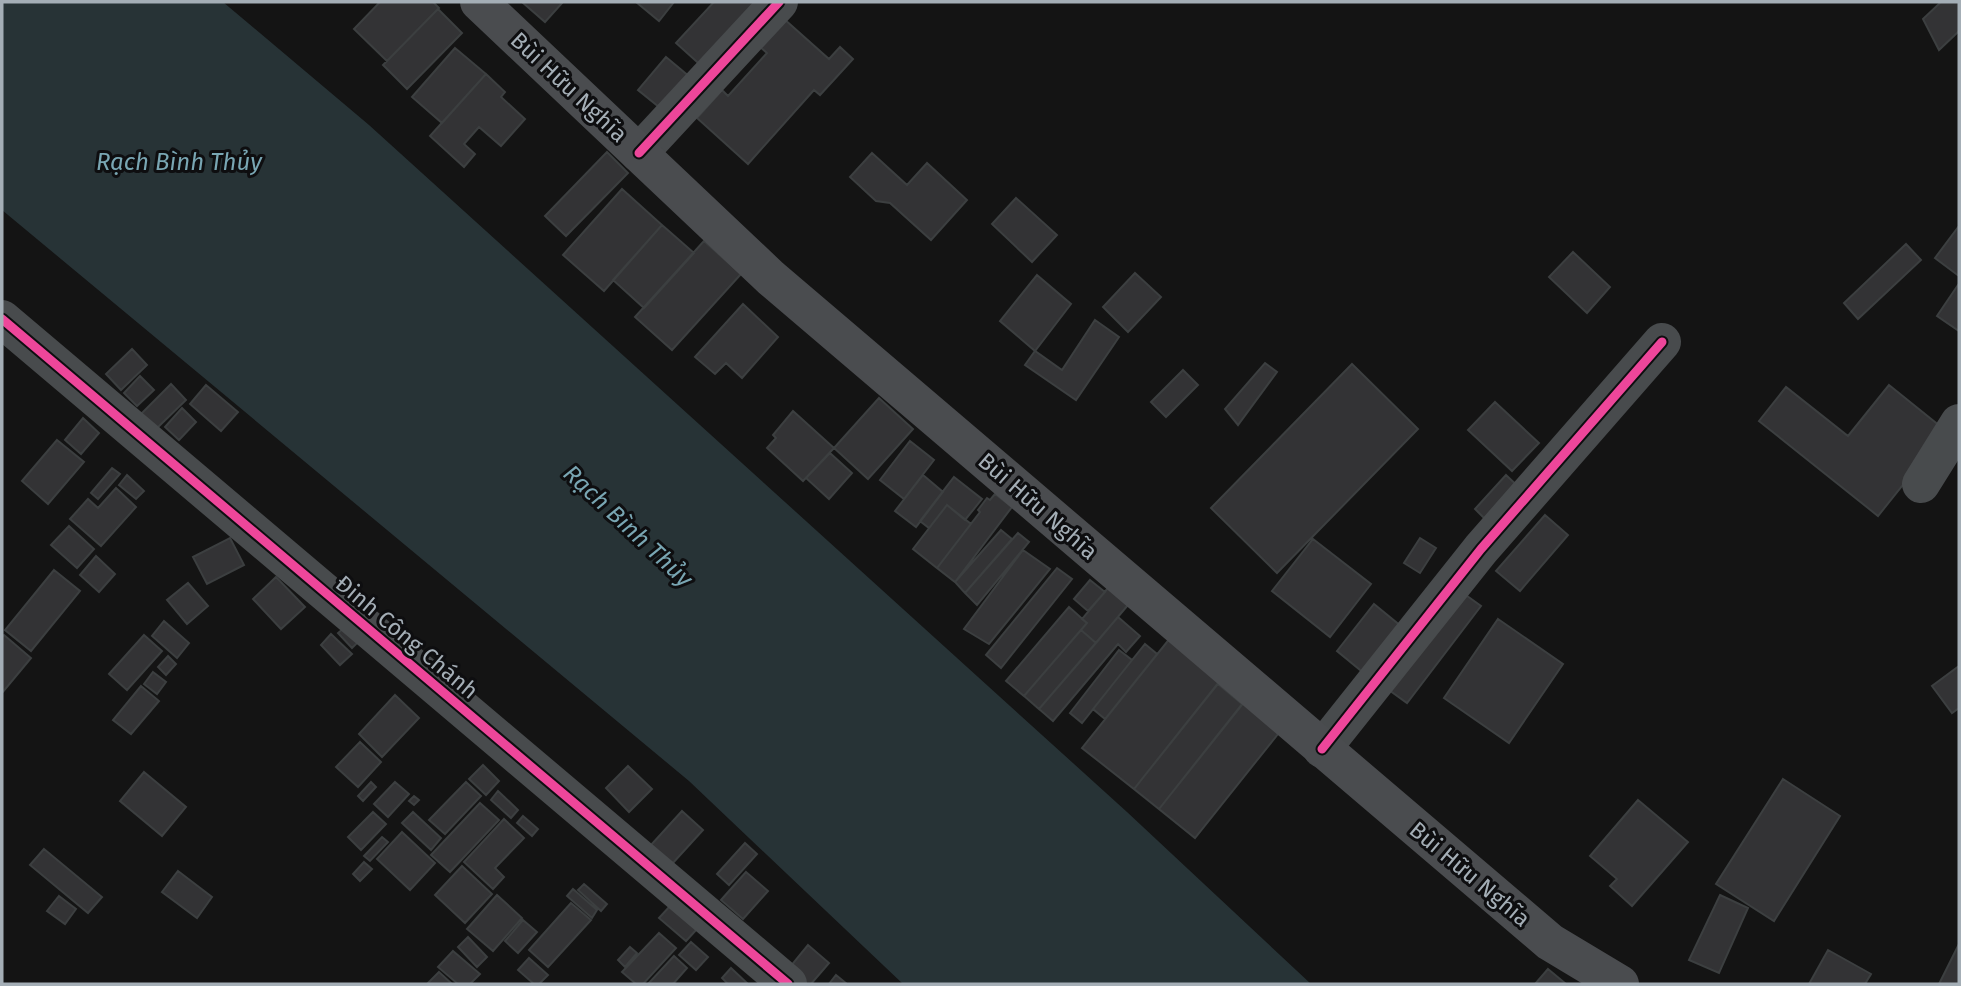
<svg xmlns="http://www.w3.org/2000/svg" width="1961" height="986" font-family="'Fira Sans',sans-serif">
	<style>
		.water { fill: #273336 }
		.building { fill: #333335; stroke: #3c3f40; stroke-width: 2 }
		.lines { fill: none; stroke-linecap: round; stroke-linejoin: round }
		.minor { stroke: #484b4d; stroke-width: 38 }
		.major { stroke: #4a4c4f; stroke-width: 38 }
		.cycleway-casing { stroke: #0e0e10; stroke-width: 13 }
		.cycleway { stroke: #ed469a; stroke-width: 9 }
		.labels { text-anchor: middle; stroke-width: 6; stroke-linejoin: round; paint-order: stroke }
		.street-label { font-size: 23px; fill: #a4aeb6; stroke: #0e0e10 }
		.water-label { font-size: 24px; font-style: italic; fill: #79a6b3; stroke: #0e0e10 }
	</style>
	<rect width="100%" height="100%" fill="#141414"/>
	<path class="water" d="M2,2h221l146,123 758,687 184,172h-408l-214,-203 -687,-571z"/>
	<path class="building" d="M380,2h53l6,6 -52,53 -33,-32z
		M522,2h41l-18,20z
		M636,2h38l-15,19z
		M714,2h52l-61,67 -29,-26z
		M1941,2h18v29l-20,19 -16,-31z
		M438,9l24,24 -55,56 -24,-24z
		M783,18l46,41 11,-12 13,12 -33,36 -6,-5 -66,74 -51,-46 25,-28 6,6 39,-43 -8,-7z
		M455,48l31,26 -44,49 -30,-26z
		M666,57l25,21 -27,33 -26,-21z
		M486,74l19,18 -4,5 24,22 -24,27 -22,-19 -15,17 11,10 -11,13 -34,-31z
		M607,152l21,21 -62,63 -21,-20z
		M872,153l35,32 20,-22 40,37 -36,40 -41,-37 -14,-2 -26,-24z
		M622,189l40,36 -58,66 -41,-36z
		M1016,198l41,37 -25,27 -40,-38z
		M662,225l32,28 -50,55 -31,-28z
		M1959,226v50l-24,-18z
		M704,241l37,33 -69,76 -37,-33z
		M1906,244l15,16 -63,59 -14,-16z
		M1573,252l37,35 -23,26 -38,-36z
		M1135,273l26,24 -33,35 -25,-25z
		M1037,275l34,29 -36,47 -35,-30z
		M1958,285l1,1v45l-22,-15z
		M743,304l35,33 -36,41 -16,-15 -11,11 -20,-17z
		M1095,320l24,17 -43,63 -51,-35 10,-14 27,19z
		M132,349l15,16 -26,25 -15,-16z
		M1265,363l12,9 -39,53 -13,-16z
		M1352,364l66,65 -141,144 -66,-65z
		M1183,370l15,15 -32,32 -15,-15z
		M140,376l14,14 -17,16 -13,-13z
		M171,384l15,16 -30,29 -15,-15z
		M206,385l32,27 -17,19 -31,-27z
		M1889,385l57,46 -68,85 -119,-95 27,-34 62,49z
		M879,398l34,31 -45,50 -34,-31z
		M1495,402l44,41 -27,28 -44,-41z
		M182,408l14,14 -17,18 -14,-13z
		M793,411l41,37 -31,33 -36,-33 9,-10 -3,-3z
		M83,418l16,15 -18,21 -16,-14z
		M57,440l27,22 -36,42 -26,-23z
		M910,441l24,19 -30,39 -24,-19z
		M830,453l22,20 -23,26 -23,-21z
		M112,468l8,6 -22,25 -7,-6z
		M127,475l17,16 -8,8 -17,-14z
		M923,475l20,17 -27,35 -21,-16z
		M1506,475l17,16 -32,34 -16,-16z
		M954,477l28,22 -17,21 -18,-15 -18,23 -9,-7z
		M116,488l20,19 -35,39 -31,-27 18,-20 10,9z
		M995,494l17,13 -57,75 -18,-14 43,-56 -2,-2 9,-12 3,2z
		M947,505l24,19 -34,44 -24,-19z
		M1545,515l23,20 -48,56 -24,-20z
		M69,526l25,23 -17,19 -26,-23z
		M1001,530l11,9 -47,54 -10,-11z
		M1018,533l11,9 -52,63 -12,-12z
		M230,538l14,27 -37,19 -14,-27z
		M1420,538l16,10 -16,25 -16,-10z
		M1313,539l58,45 -41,53 -58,-46z
		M1023,550l27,19 -61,75 -25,-15z
		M96,556l19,18 -16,18 -19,-17z
		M1057,568l15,11 -71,89 -15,-13z
		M54,570l26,21 -49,60 -26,-21z
		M276,577l29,30 -24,22 -28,-30z
		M1090,580l15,12 -17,19 -14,-12z
		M1113,582l20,17 -37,44 -15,-13 6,-7 -5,-4z
		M188,583l20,23 -21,18 -20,-24z
		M1463,593l18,13 -74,97 -18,-13z
		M1374,604l28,23 -37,47 -28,-23z
		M1069,607l18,16 -63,73 -18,-15z
		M1118,617l22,19 -14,16 -8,-8 -65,77 -14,-12z
		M1498,619l65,45 -54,79 -65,-45z
		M164,621l25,22 -12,15 -25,-22z
		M350,623l13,14 -11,11 -14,-15z
		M1081,630l15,13 -57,66 -15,-13z
		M331,634l21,20 -12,11 -19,-20z
		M4,635l27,23 -29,35v-56z
		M144,635l18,16 -35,39 -18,-16z
		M1171,637l51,41 -88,111 -52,-41z
		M1145,644l12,10 -52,65 -12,-10z
		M1119,650l13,10 -50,63 -12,-10z
		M168,656l8,8 -10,11 -8,-8z
		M1959,666v42l-7,5 -20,-27z
		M153,672l13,10 -9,12 -13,-10z
		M1218,684l24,20 -83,105 -25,-20z
		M141,686l18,15 -28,33 -18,-14z
		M395,695l24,23 -37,39 -23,-23z
		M1246,700l36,29 -87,109 -36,-29z
		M360,742l21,20 -23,25 -22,-20z
		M483,765l16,16 -13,14 -17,-16z
		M628,766l24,23 -23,23 -23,-24z
		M144,772l42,35 -24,29 -42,-35z
		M1783,779l57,37 -66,105 -58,-37z
		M371,782l5,5 -13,14 -5,-5z
		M395,782l14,12 -21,23 -14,-13z
		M466,782l15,14 -36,38 -16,-14z
		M498,791l20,19 -7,8 -20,-18z
		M414,796l5,4 -5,5 -5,-4z
		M1638,800l50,42 -56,64 -22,-20 7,-7 -27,-23z
		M480,803l19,17 -49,52 -19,-17z
		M682,811l21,19 -31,34 -21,-19z
		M373,812l13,12 -25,26 -13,-13z
		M413,812l28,26 -10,12 -29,-27z
		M523,816l15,13 -6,7 -15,-13z
		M504,819l20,19 -29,30 9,9 -11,12 -29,-27z
		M402,832l33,31 -25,27 -33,-31z
		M382,837l6,5 -18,19 -6,-5z
		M745,843l12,11 -28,31 -12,-11z
		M44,849l58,48 -14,16 -58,-48z
		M364,862l8,7 -12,12 -7,-7z
		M462,866l30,28 -27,29 -30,-28z
		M178,871l34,26 -15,21 -35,-26z
		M746,872l22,19 -25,28 -22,-19z
		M584,884l23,20 -6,7 -23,-21z
		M573,889l24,21 -5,8 -25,-22z
		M497,895l25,23 -29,33 -26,-22z
		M1720,895l28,13 -29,65 -30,-13z
		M59,896l17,13 -11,15 -18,-13z
		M571,903l20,17 -43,47 -19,-17z
		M671,905l26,24 -11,12 -27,-23z
		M523,920l14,12 -19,21 -13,-12z
		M659,933l17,15 -33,36h-7l-14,-12z
		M468,937l19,20 -10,10 -19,-20z
		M691,942l17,15 -12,13 -17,-15z
		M1959,944v40h-20z
		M808,945l21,18 -18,21h-12l-14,-11z
		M630,947l7,6 -12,14 -7,-7z
		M1828,950l43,24 -6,10h-56z
		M453,951l27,23 -10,10h-12l-20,-17z
		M674,956l13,12 -14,16h-25z
		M529,958l19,17 -9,9h-5l-16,-14z
		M731,968l17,16h-20l-6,-6z
		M1548,969l18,15h-31z
		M439,972l13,12h-25z
		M836,975l11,9h-18z"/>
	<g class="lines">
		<path class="minor" d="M639,153l140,-151
			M2,319l786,665
			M1921,484l38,-61
			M1322,749l159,-200 181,-207"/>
		<path class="major" d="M479,2l292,276 779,664 70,42"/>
		<defs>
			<path id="cycleway" d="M639,153l140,-151
				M2,319l786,665
				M1322,749l159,-200 181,-207"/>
		</defs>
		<use href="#cycleway" class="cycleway-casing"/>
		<use href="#cycleway" class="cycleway"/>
	</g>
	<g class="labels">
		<g class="street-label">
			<text transform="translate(569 87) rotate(43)" y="8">Bùi Hữu Nghĩa</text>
			<text transform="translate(1038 506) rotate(41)" y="8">Bùi Hữu Nghĩa</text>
			<text transform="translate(407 637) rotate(40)" y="8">Đinh Công Chánh</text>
			<text transform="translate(1470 874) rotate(40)" y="8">Bùi Hữu Nghĩa</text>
		</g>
		<g class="water-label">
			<text x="179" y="170">Rạch Bình Thủy</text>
			<text transform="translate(628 526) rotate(43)" y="8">Rạch Bình Thủy</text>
		</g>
	</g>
	<rect width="1961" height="986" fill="none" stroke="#a4aeb6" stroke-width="7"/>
</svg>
